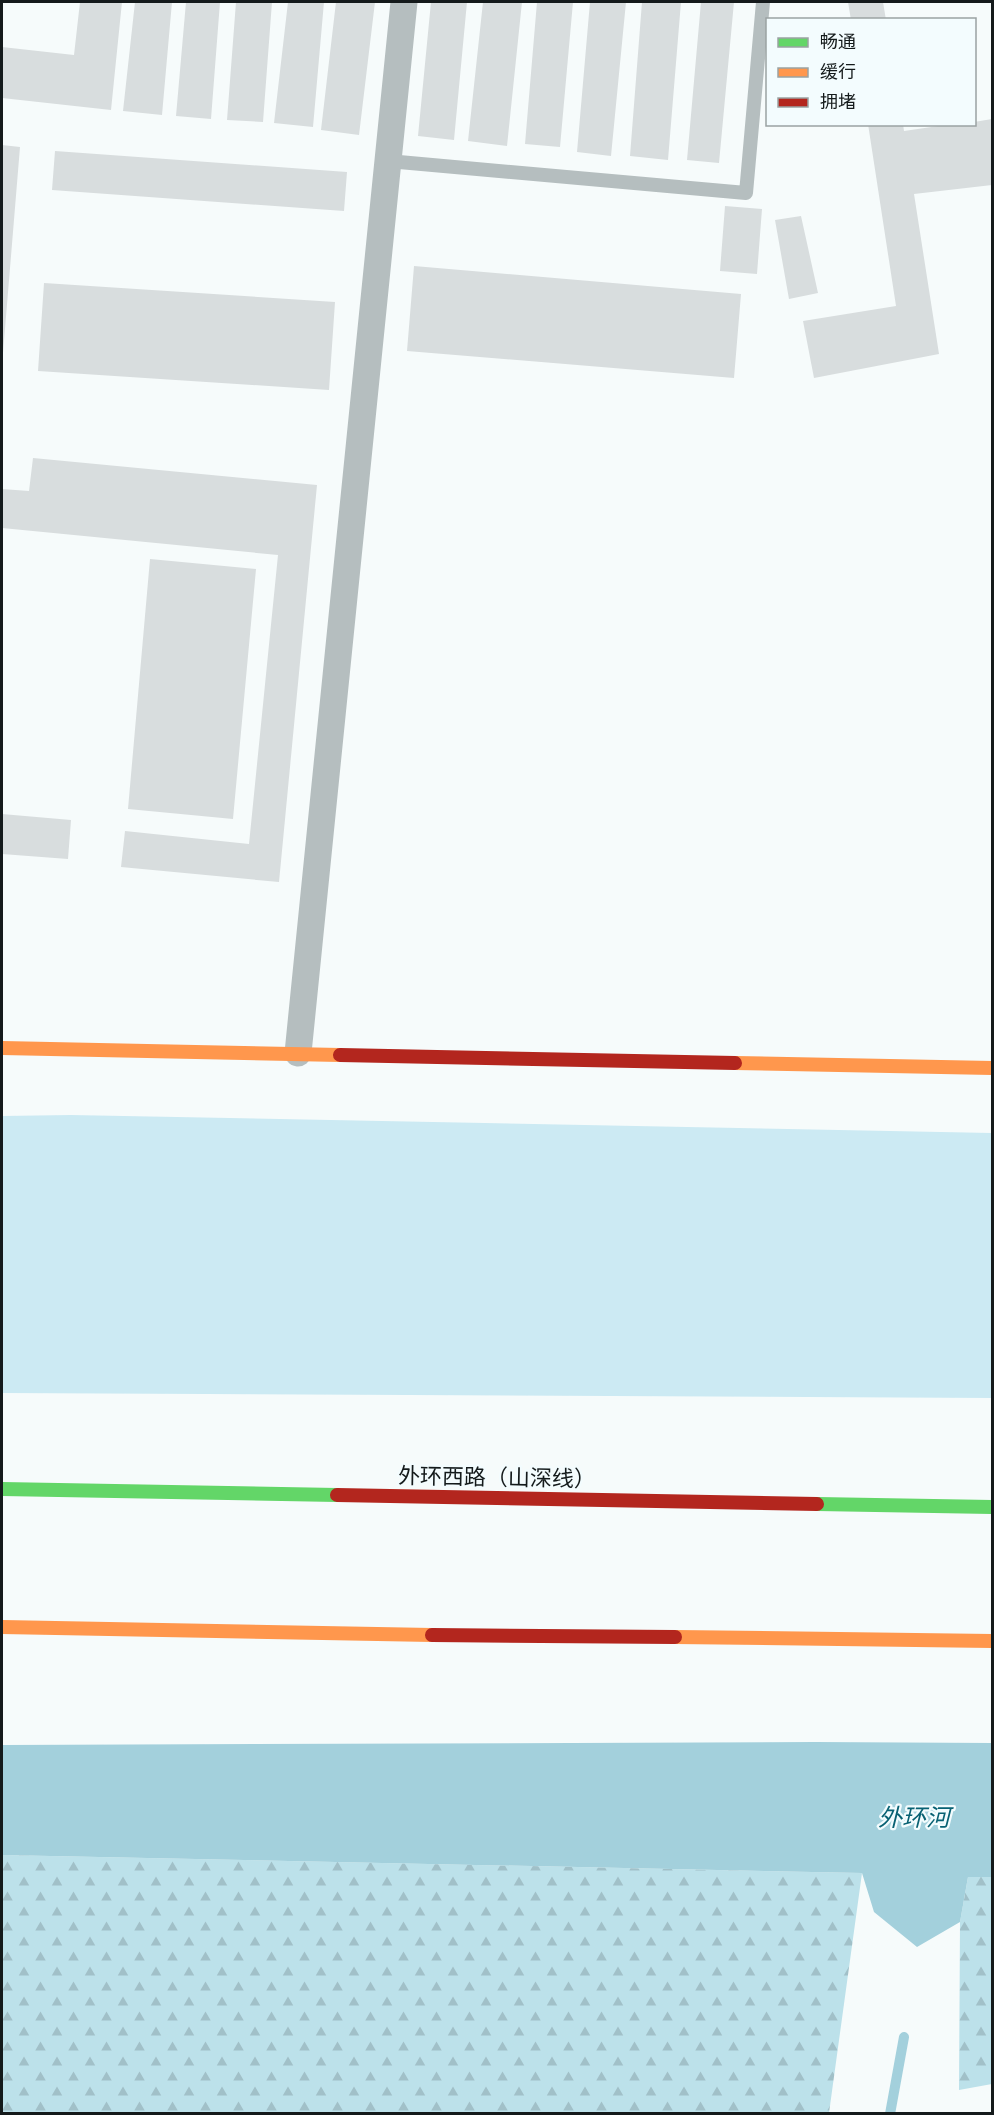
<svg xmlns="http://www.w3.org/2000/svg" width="994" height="2115" font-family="Spectral,'Noto Sans SC',serif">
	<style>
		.grass { fill: #cceaf3 }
		.forest { fill: url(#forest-firs) }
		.water { fill: #a3d0dc }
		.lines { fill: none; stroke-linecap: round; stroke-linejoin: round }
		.stream { stroke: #a3d0dc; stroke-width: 10 }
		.building { fill: #d8ddde }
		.lane { stroke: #b5bebf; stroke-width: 14 }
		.street { stroke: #b5bebf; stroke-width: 27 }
		.fast { stroke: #63d668; stroke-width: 14 }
		.slow { stroke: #ff974d; stroke-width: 14 }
		.jam { stroke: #b3261e; stroke-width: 14 }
		.labels { text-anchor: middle; stroke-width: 4.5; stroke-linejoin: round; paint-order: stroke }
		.street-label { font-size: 22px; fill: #141a1b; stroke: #f3fcfe }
		.water-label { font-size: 24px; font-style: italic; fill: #086173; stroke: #f3fcfe }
	</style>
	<defs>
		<pattern id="forest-firs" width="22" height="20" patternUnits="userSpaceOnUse" patternTransform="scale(1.5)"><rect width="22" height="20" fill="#bce1ea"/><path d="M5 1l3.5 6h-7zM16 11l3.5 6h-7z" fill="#a1c0c8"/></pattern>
	</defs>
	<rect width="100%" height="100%" fill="#f6fbfb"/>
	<path class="grass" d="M71,1115l921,18v265l-990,-5v-277z"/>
	<path class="forest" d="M2,1855l860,18 -33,240 -827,1z
		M968,1877h24v207l-33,6 1,-168z"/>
	<path class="water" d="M815,1742l177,1v134h-24l-8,45 -43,25 -43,-35 -12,-39 -860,-18v-110z"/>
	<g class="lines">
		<path class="stream" d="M890,2114l14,-77"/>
	</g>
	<path class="building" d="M80,2h42l-11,108 -109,-12v-51l72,8z
		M135,2h37l-10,113 -39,-4z
		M186,2h34l-9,117 -35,-3z
		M236,2h36l-9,120 -36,-2z
		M288,2h36l-11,125 -39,-4z
		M336,2h39l-16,133 -38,-5z
		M431,2h36l-13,138 -36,-4z
		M483,2h39l-15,144 -39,-5z
		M537,2h36l-13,145 -35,-3z
		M590,2h36l-15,154 -34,-4z
		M642,2h39l-13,158 -38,-4z
		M701,2h33l-15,161 -32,-3z
		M848,2h35l3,18h-35z
		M992,119v66l-78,9 25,160 -125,24 -11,-57 93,-15 -28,-182h35l1,7 48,-7h22v-2z
		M2,145l18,2 -17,206h-1z
		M55,151l292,21 -3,39 -292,-21z
		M725,206l37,3 -5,65 -37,-3z
		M801,216l17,77 -29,6 -14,-79z
		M414,266l327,28 -7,84 -327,-27z
		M44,283l291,19 -6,88 -291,-19z
		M33,458l284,27 -38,397 -158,-15 4,-36 124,13 29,-289 -276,-27v-39l27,2z
		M150,559l106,10 -23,250 -105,-10z
		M2,814l69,6 -3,39 -66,-5z"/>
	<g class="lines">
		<path class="lane" d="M388,161l358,32 17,-191"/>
		<path class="street" d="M298,1053l106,-1051"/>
		<path class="fast" d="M2,1489l335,6
			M817,1504l175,3"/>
		<path class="slow" d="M2,1048l338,7
			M735,1063l257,5
			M2,1627l430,8
			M675,1637l317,4"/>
		<path class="jam" d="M340,1055l395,8
			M337,1495l480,9
			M432,1635l243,2"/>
	</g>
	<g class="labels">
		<g class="street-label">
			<text transform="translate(497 1477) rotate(1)" y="8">外环西路（山深线）</text>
		</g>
		<g class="water-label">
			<text x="914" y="1826">外环河</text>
		</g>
	</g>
	<rect width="994" height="2115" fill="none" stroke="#141a1b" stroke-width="6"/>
	<rect x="766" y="18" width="210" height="108" fill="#f3fcfe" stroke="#9aa2a3" stroke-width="1.5"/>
	<rect x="778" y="38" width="30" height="9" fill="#63d668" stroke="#9aa2a3" stroke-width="1.5"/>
	<text x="820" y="48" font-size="18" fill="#141a1b">畅通</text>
	<rect x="778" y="68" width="30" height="9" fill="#ff974d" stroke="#9aa2a3" stroke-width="1.5"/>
	<text x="820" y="78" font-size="18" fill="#141a1b">缓行</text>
	<rect x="778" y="98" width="30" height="9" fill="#b3261e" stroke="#9aa2a3" stroke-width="1.5"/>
	<text x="820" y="108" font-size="18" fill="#141a1b">拥堵</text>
</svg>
